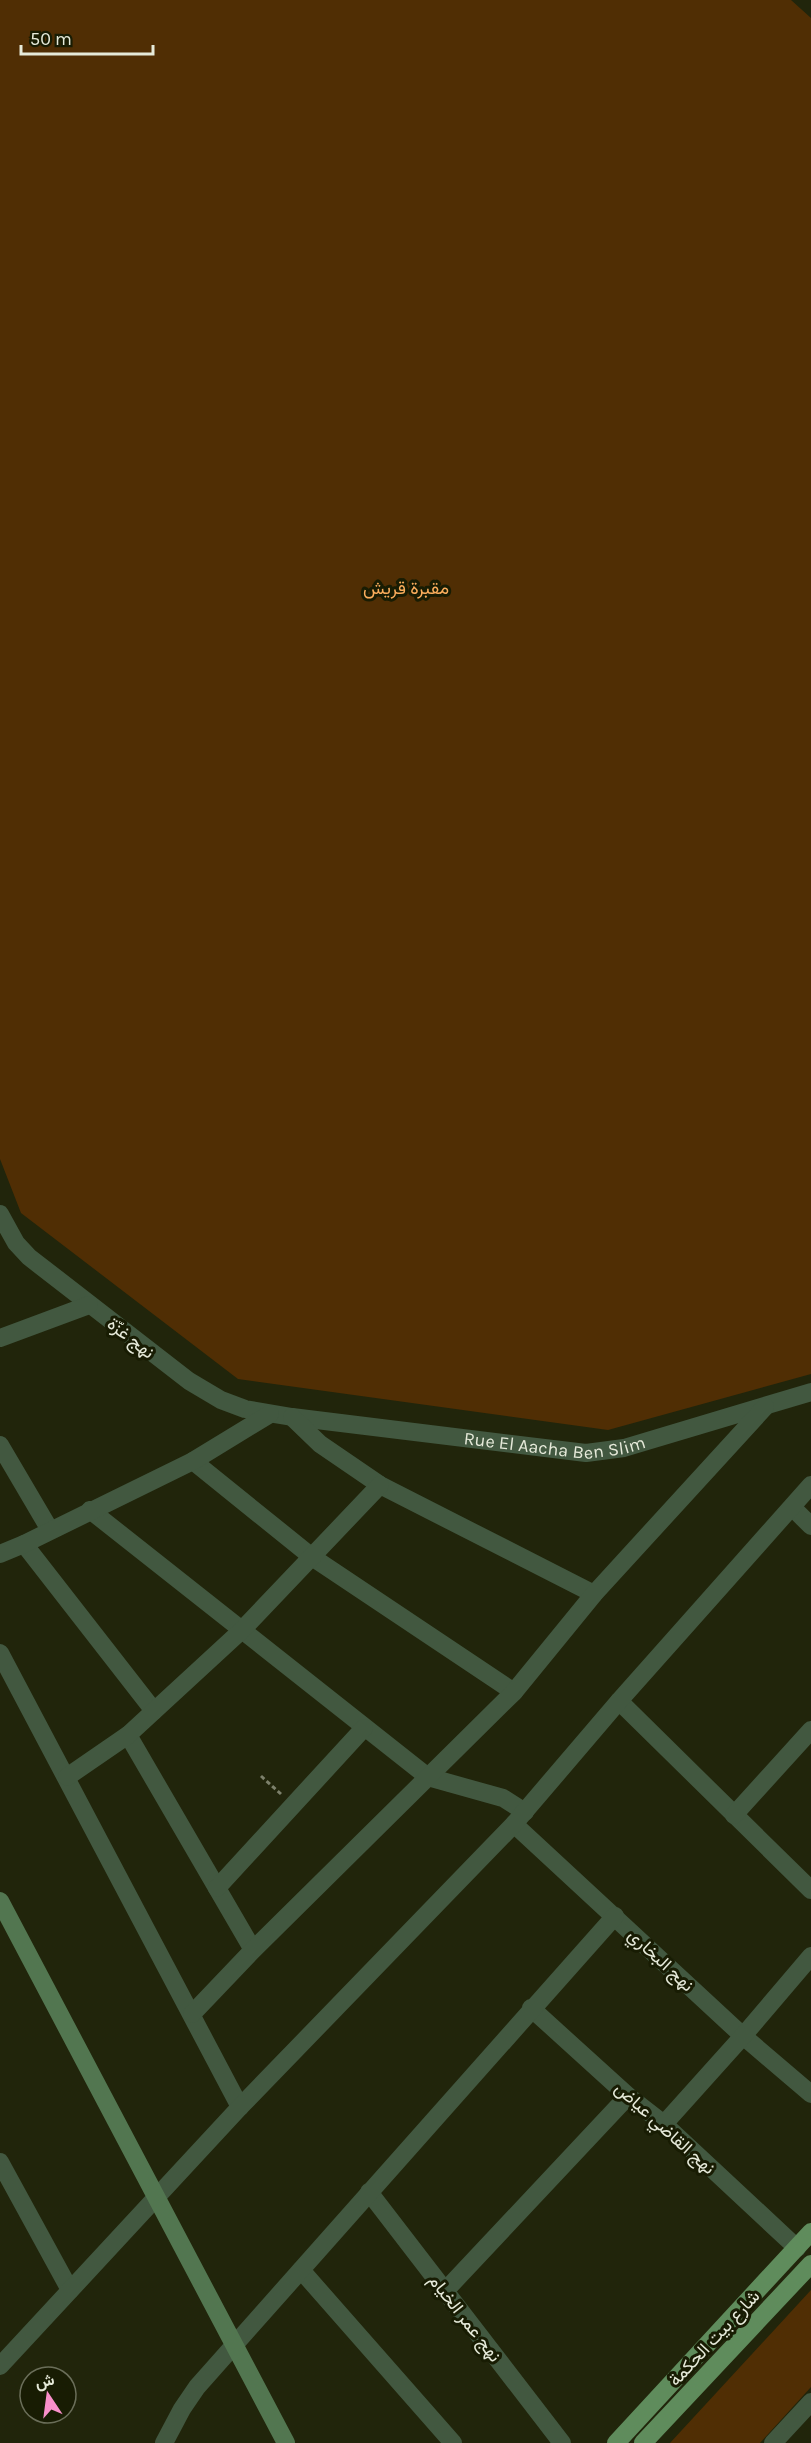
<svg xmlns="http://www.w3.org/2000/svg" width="811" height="2443" font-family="Karla,Vazirmatn,sans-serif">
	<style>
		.green { fill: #502e04 }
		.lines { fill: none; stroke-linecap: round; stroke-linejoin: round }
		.path { stroke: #7c806b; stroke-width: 3; stroke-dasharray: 4.5 3; stroke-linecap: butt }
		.minor { stroke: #425840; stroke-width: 18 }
		.secondary { stroke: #527650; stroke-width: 18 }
		.primary { stroke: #5f8c5c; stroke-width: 18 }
		.labels { text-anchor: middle; stroke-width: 6; stroke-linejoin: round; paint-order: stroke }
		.park-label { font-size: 18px; fill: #fbad5c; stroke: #181c03 }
		.street-label { font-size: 18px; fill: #e6eada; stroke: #181c03 }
	</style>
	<rect width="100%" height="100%" fill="#21250b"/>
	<path class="green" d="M0,0h791l20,18v1356l-203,56 -370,-51 -217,-166 -21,-54z
		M811,2290v97l-51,56h-90z"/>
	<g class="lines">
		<path class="path" d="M261,1776l20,18"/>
		<g class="minor">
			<path id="s1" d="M0,1214l16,29 13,14 160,124 32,19 24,9 47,8 294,36 38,-5 187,-56"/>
			<path d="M0,1338l89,-33"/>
			<path d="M292,1417l28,27 60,41 214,109"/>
			<path d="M0,1445l50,85"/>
			<path d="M193,1461l119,96 202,135"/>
			<path d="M793,1508l18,18"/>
			<path d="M90,1510l338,267 75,21 22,14"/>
			<path d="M24,1544l130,167"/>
			<path d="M0,1554l24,-10 169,-83 77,-47"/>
			<path d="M0,1653l240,454"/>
			<path d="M619,1701l192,189"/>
			<path d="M128,1735l125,215"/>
			<path d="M67,1777l61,-42 114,-105 138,-145"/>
			<path d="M734,1815l77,-85"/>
			<path d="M514,1824l229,212 68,58"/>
			<path d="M217,1888l147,-160"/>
			<path d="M531,2008l97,88 36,28 133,124"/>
			<path d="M192,2014l61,-64 261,-258 80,-98 171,-187"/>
			<path d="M664,2124l79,-88 68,-80"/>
			<path d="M0,2162l70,128"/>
			<path d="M369,2192l193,251"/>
			<path d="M301,2270l152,173"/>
			<path d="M445,2291l183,-195"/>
			<path d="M0,2366l240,-259 274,-283 105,-123 192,-216"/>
			<path d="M164,2443l18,-34 15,-22 418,-471"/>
			<path d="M773,2443l38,-41"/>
		</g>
		<path class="secondary" d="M0,1901l286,542"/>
		<path class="primary" d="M616,2443l195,-211
			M643,2443l168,-179"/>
	</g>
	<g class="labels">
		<g class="park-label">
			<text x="406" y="594">مقبرة قريش</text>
		</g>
		<g class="street-label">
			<text transform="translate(131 1338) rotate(38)" y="6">نهج غزّة</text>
			<text dy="6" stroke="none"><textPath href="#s1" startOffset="630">Rue El Aacha Ben Slim</textPath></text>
			<text transform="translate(661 1960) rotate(43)" y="6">نهج البخاري</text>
			<text transform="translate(665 2128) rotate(42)" y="6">نهج القاضي عياض</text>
			<text transform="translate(465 2318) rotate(52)" y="6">نهج عمر الخيام</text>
			<text transform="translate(714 2338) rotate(-47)" y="6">شارع بيت الحكمة</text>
		</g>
	</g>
	<g transform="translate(48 2395) rotate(347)"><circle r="28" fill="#181c03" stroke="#6a6e59" stroke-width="1.5"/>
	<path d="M0-4.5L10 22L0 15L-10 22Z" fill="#f98fca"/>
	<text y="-9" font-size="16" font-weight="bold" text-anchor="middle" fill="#e6eada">ش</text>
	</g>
	<path d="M21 45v9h132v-9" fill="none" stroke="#e6eada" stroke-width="3"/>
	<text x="30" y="45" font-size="18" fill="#e6eada" stroke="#181c03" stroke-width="4.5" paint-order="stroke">50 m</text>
</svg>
